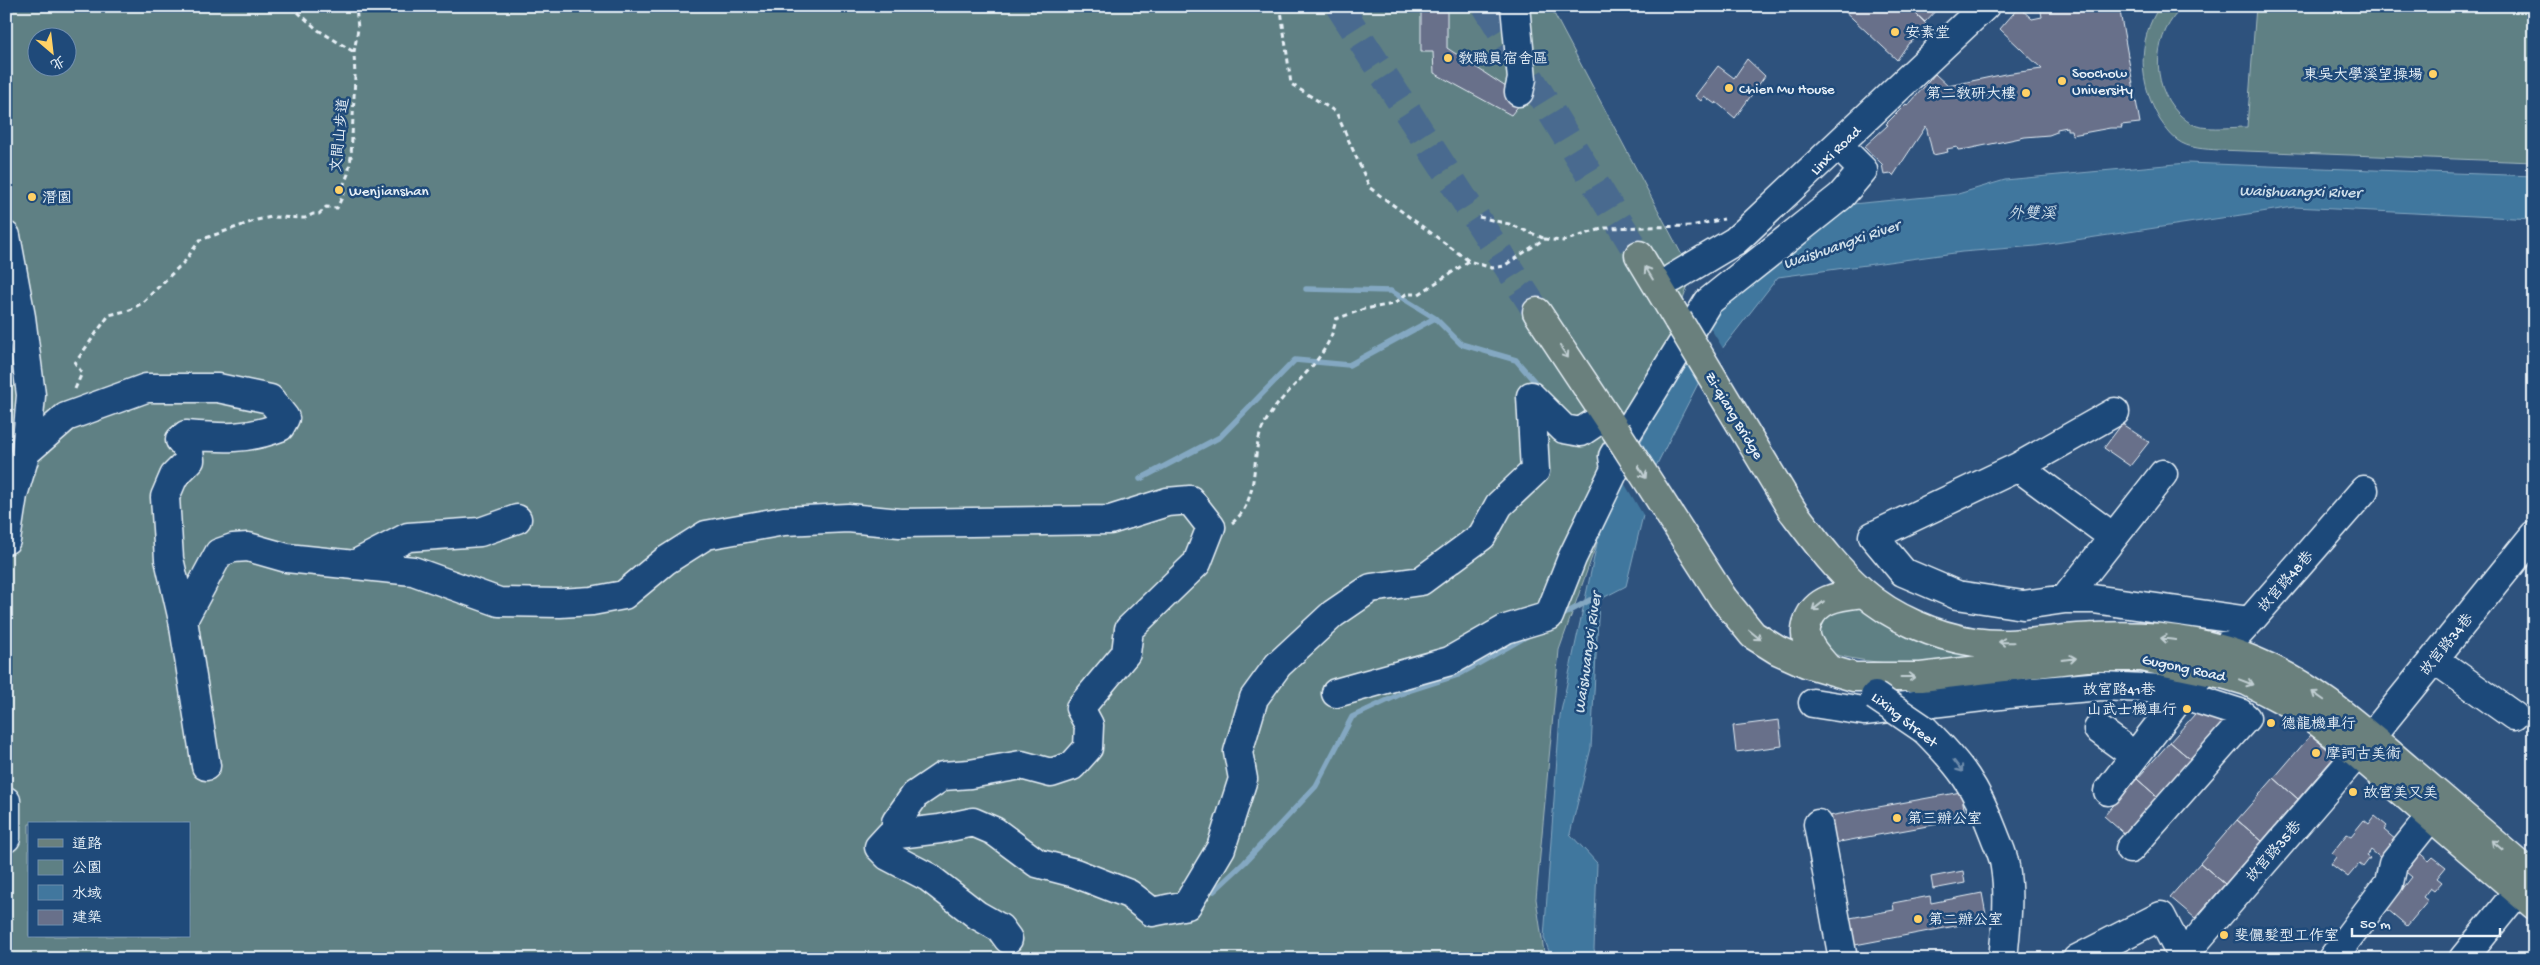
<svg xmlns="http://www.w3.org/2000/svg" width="2540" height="965" font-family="'Gochi Hand','LXGW WenKai TC',sans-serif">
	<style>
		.green { fill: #5e8084; stroke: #a3b8be; fill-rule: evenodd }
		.water { fill: #41779e; stroke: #84a8c2 }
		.pier { fill: #2e527d }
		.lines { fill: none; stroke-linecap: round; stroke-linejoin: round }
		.stream { stroke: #84a8c2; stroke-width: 5.5 }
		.building { fill: #68708a; stroke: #e8f1f8 }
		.major-tunnel { stroke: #4a6a8f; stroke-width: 28; stroke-dasharray: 28 14; stroke-linecap: butt }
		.minor-casing { stroke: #e8f1f8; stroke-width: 31 }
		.major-casing { stroke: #e8f1f8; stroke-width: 31 }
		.path { stroke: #e8f1f8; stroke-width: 3; stroke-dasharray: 5 4; stroke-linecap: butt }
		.minor { stroke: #1f4a7a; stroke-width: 28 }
		.major { stroke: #6a807d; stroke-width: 28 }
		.minor-bridge-casing { stroke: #e8f1f8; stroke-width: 31; stroke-linecap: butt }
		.major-bridge-casing { stroke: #e8f1f8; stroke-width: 31; stroke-linecap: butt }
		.minor-bridge { stroke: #1f4a7a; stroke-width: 28 }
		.major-bridge { stroke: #6a807d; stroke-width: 28 }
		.oneway { stroke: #c2cfd3 }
		.oneway2 { stroke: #6f8dac }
		.poi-dot { fill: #ffd166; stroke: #1f4a7a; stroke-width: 2 }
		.labels { text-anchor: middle; stroke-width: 5; stroke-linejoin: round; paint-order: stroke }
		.poi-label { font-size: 15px; fill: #e8f1f8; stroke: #1f4a7a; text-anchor: start }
		.street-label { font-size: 15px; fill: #e8f1f8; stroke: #1f4a7a }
		.water-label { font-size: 16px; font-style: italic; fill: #cfdfea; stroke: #1f4a7a }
	</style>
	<rect width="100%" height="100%" fill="#2e527d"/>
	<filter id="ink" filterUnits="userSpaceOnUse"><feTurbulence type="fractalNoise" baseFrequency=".02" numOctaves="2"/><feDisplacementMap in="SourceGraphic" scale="10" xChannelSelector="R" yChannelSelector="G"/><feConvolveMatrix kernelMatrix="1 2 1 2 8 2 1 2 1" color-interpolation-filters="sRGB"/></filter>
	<g filter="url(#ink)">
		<path class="green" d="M6,6h1544l142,268 -133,376 -23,249 9,60h-1539zM38,38h30v30h-30zM29,824h160v112h-160z
			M2160,6h24c-31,27 -35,77 -6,107 5,5 12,11 19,13 15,4 35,1 50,1l9,-121h278v156l-315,-12c-14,-1 -30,-1 -42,-10 -7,-5 -12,-13 -17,-20 -21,-36 -24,-79 0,-114z
			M1856,603l141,54c-60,8 -116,12 -175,-6l-6,-35z"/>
		<path class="water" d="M2187,163l347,13v43l-240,-12 -258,39 -74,6 -184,25 -74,95 -50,98 -28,116 -27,14 -8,148 -21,86 27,29 -3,86 3,10h-45l-8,-21 16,-222 44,-205 105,-198 122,-107 127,-12 47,-14z"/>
		<path class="pier" d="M1704,318l20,32 -18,23 -22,-18z
			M1636,446l20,27 -11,45 -25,-42z"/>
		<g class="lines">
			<path class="stream" d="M1306,289l85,2 44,27
				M1140,479l80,-42 75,-77 54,5 86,-47 26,26 55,16 24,28
				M1559,617l31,-17
				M1214,891l30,-28 72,-77 36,-69 53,-25 53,-17 69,-39"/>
		</g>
		<path class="building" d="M1421,6h26v42l77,51 -13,16 -77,-42 -1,-21h-12z
			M1839,6h69l22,22 -22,16 -11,16z
			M1908,6h32l-15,16z
			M2040,6h79l21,117 -19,2 1,3h-12l-38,7 -1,-5h-4v-3l-10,2v3l-8,3 -24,2 -58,12 -9,1 -1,-3 -10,2 1,3 -15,3 -7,-29 -33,50 -2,-2 -7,1 -2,-11 -18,-17 24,-22 -2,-1 20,-20 1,1 4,-3 24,-28 13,12 57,-12 37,-5 -42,-40 19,-22 13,12 10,-2z
			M1747,59l18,17 -30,42 -19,-16 -1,2 -11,-8 -3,5 -6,-5 23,-30 16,12z
			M2122,424l27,18 -19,24 -26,-18z
			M2203,705l25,21 -33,37 -25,-21z
			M1779,720l3,26 -46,6 -3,-26z
			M2311,735l24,21 -37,43 -24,-21z
			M2170,742l25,21 -34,37 -24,-21z
			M2274,778l24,21 -36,42 -25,-21z
			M2137,779l24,21 -33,37 -24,-21z
			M1961,792l5,27 -132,24 -5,-27z
			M2375,816l12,10 -3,4 12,10 -14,19 -11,-9 -4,6 3,2 -7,9 -4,-3 -11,13 -17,-13 5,-7 -4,-4 15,-19 4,2 13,-16 5,4z
			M2237,820l25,21 -37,43 -25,-21z
			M2416,850l13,11 4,-4 13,10 -9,11 5,4 -8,9 -4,-3 -7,9 5,4 -21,25 -20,-17 25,-32 -11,-9z
			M2200,863l25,21 -30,34 -25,-21z
			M1963,871l2,12 -32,6 -2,-12z
			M1982,893l5,27 -132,25 -5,-27 44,-8 -1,-7 37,-7 1,7z"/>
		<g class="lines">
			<path class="major-tunnel" d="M1339,6l198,306
				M1486,6l153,249"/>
			<defs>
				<path id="minor" d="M1515,6l7,73 -3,13
					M6,236l15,81 10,78 -5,57 -13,43 -7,45
					M1673,278l62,-37 11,-10 239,-225
					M2115,412l-97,55 -145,69 30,36 54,23 66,10 42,-6h28l157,22
					M26,452l40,-35 80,-29h72l52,11 15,19 -5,9c-33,13 -59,11 -94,8l-6,5 9,11 1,9 -16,16 -9,21 4,62 14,61 36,-67 14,-5 15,-1 39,11 126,13 86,31 61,1 32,-2 32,-6 41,-34 41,-26 78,-14 64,-3 52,5 210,-3 57,-18 23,-2 21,27 -14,36 -68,66 -3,24 -46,55 9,17 -1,23 -16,18 -21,7 -30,-8 -51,9 -27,2 -28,19 -19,27v12
					M2018,467l95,70
					M354,565l54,-28 72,-5 37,-13
					M2065,599l98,-125
					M183,620l23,146
					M2434,659l80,57
					M1336,693l114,-32 56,-32 43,-13 23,-58 43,-89 -2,-13 95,-154 133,-106 22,-26 -24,-24
					M1813,703l51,8 144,-17 94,-8 63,3 75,24 6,5 -116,131
					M2098,729l37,27
					M1925,730c36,36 51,56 69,104 4,11 10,22 11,33 5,30 1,61 -2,92
					M2108,791l74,-96 68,-74 114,-131
					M6,801v37
					M1818,824l25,135
					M1008,939l-8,-11 -23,-13 -49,-38 -40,-21 -9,-9 11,-12 50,-6 33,-7 21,9 43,32 38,10 54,21 23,18 35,-7 34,-57 22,-69 -5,-27 16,-54 24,-33 55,-51 38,-26 50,-7 61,-45 17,-31 36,-34 -4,-75 33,33 17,3 12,-8
					M2077,959l84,-43 19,37 9,-4 169,-196 176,-218
					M2332,959l57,-76 4,-19 39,-49
					M2463,959l55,-68"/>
				<path id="major" d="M1639,255l39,65
					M1537,312l79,119
					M1792,510c22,29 43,58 71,82 29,26 72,44 111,50 40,6 82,-4 122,-5 53,-3 109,3 158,24 59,24 106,67 154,108 42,36 84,72 126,108
					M1723,598l30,37 24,15 29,13 48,14h67l165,-20h56l81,17 24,7 57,30 41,32 189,162
					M1828,669c-6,-8 -15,-16 -19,-25 -4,-7 -4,-16 -1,-23 9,-24 33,-25 56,-28"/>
			</defs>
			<use href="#minor" class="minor-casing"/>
			<use href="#major" class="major-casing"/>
			<path class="path" d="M291,6l27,24 36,22
				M1278,6l3,4 10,74 45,28 34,76 99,73
				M1479,217l30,7 34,14
				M75,389l7,-16 -7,-10 34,-48 21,-5 12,-7 43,-42 15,-21 57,-20 15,-3 33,1 8,-4h6l7,-7 11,1 7,-15 -2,-4 6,-15 3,-17 4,-80 -1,-25 4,-23 -2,-23
				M1232,523c29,-23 18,-65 30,-94 19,-42 65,-61 74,-110l28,-10 30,-5 12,-10h13l50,-33 23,7 12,-2 40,-27 19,2 42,-13 86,-2 33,-7"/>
			<use href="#minor" class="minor"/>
			<use href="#major" class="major"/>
			<defs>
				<path id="minor-bridge" d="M1875,696l50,34"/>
				<path id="major-bridge" d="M1678,320l114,190
					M1616,431l107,167"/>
			</defs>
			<use href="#minor-bridge" class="minor-bridge-casing"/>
			<use href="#major-bridge" class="major-bridge-casing"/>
			<use href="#minor-bridge" class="minor-bridge"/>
			<use href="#major-bridge" class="major-bridge"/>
		</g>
		<defs><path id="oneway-shaft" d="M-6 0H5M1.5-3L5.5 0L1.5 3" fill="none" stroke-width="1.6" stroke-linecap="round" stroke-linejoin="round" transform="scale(1.25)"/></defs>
		<g class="oneway">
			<use href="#oneway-shaft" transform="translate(1649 273) rotate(-121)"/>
			<use href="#oneway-shaft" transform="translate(1564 352) rotate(56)"/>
			<use href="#oneway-shaft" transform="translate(1642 472) rotate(58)"/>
			<use href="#oneway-shaft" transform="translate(1818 606) rotate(142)"/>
			<use href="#oneway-shaft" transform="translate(1755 635) rotate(39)"/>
			<use href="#oneway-shaft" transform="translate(2168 639) rotate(-173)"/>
			<use href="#oneway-shaft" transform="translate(2006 642) rotate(-179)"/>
			<use href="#oneway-shaft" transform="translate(2069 659) rotate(-7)"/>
			<use href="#oneway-shaft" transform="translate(1908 677)"/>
			<use href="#oneway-shaft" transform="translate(2246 682) rotate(21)"/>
			<use href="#oneway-shaft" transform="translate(2318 696) rotate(-145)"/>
			<use href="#oneway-shaft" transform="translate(2497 845) rotate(-139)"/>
		</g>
		<use class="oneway2" href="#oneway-shaft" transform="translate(1958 766) rotate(53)"/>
	</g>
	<g class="poi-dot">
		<circle cx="1895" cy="32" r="5"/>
		<circle cx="1448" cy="58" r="5"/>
		<circle cx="2433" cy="74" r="5"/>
		<circle cx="2062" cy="81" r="5"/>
		<circle cx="1729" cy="88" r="5"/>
		<circle cx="2026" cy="93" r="5"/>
		<circle cx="339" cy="190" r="5"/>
		<circle cx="32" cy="197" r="5"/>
		<circle cx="2187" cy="709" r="5"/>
		<circle cx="2271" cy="723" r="5"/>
		<circle cx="2316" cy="753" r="5"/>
		<circle cx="2353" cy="792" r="5"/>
		<circle cx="1897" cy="818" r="5"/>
		<circle cx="1918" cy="919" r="5"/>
		<circle cx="2224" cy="935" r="5"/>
	</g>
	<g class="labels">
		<g class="poi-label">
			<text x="1905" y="37">安素堂</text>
			<text x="1458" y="63">教職員宿舍區</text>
			<text x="2072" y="77">Soochow<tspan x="2072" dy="17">University</tspan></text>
			<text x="2423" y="79" text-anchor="end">東吳大學溪望操場</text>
			<text x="1739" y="93">Chien Mu House</text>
			<text x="2016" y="98" text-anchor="end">第二教研大樓</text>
			<text x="349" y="195">Wenjianshan</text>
			<text x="42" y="202">潛園</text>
			<text x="2177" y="714" text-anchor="end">山武士機車行</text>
			<text x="2281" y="728">德龍機車行</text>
			<text x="2326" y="758">摩訶古美術</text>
			<text x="2363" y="797">故宮美又美</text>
			<text x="1907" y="823">第三辦公室</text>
			<text x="1928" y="924">第二辦公室</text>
			<text x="2234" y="940">斐儷髮型工作室</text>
		</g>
		<g class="street-label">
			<text transform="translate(339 135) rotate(-84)" y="5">文間山步道</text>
			<text transform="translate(1835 150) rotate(-44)" y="5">Linxi Road</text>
			<text transform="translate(1735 415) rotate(59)" y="5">Zi-qiang Bridge</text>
			<text transform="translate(2285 581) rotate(-49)" y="5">故宮路48巷</text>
			<text transform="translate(2446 644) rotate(-51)" y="5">故宮路34巷</text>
			<text transform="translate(2184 667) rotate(12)" y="5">Gugong Road</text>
			<text x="2119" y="694">故宮路41巷</text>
			<text transform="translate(1905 719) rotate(38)" y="5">Lixing Street</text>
			<text transform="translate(2273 851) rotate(-49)" y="5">故宮路35巷</text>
		</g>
		<g class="water-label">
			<text transform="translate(2300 190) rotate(1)" y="6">Waishuangxi River</text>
			<text x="2032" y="218">外雙溪</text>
			<text transform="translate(1841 243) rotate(-19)" y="6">Waishuangxi River</text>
			<text transform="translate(1586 653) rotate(-82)" y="6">Waishuangxi River</text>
		</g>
	</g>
	<rect width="2540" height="965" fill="none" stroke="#1f4a7a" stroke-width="25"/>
	<rect x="12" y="12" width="2515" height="940" fill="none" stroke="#e8f1f8" stroke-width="2" filter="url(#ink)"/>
	<rect x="28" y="822" width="162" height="115" fill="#1f4a7a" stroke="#6f8dac"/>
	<rect x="38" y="839" width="25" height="8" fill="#6a807d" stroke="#6f8dac"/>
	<text x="72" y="848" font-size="15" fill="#e8f1f8">道路</text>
	<rect x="38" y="860" width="25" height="15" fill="#5e8084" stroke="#6f8dac"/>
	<text x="72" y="872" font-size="15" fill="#e8f1f8">公園</text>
	<rect x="38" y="885" width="25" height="15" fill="#41779e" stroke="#6f8dac"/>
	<text x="72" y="898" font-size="15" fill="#e8f1f8">水域</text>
	<rect x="38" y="910" width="25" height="15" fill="#68708a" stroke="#6f8dac"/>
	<text x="72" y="922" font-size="15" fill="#e8f1f8">建築</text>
	<g transform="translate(52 52) rotate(152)"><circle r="24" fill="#1f4a7a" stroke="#6f8dac"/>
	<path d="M0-4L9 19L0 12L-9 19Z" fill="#ffd166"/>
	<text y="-8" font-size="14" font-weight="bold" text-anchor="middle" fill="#e8f1f8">北</text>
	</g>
	<path d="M2352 928v8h148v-8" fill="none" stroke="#e8f1f8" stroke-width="2.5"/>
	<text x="2360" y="928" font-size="15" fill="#e8f1f8" stroke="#1f4a7a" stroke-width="4" paint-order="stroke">50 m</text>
</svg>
